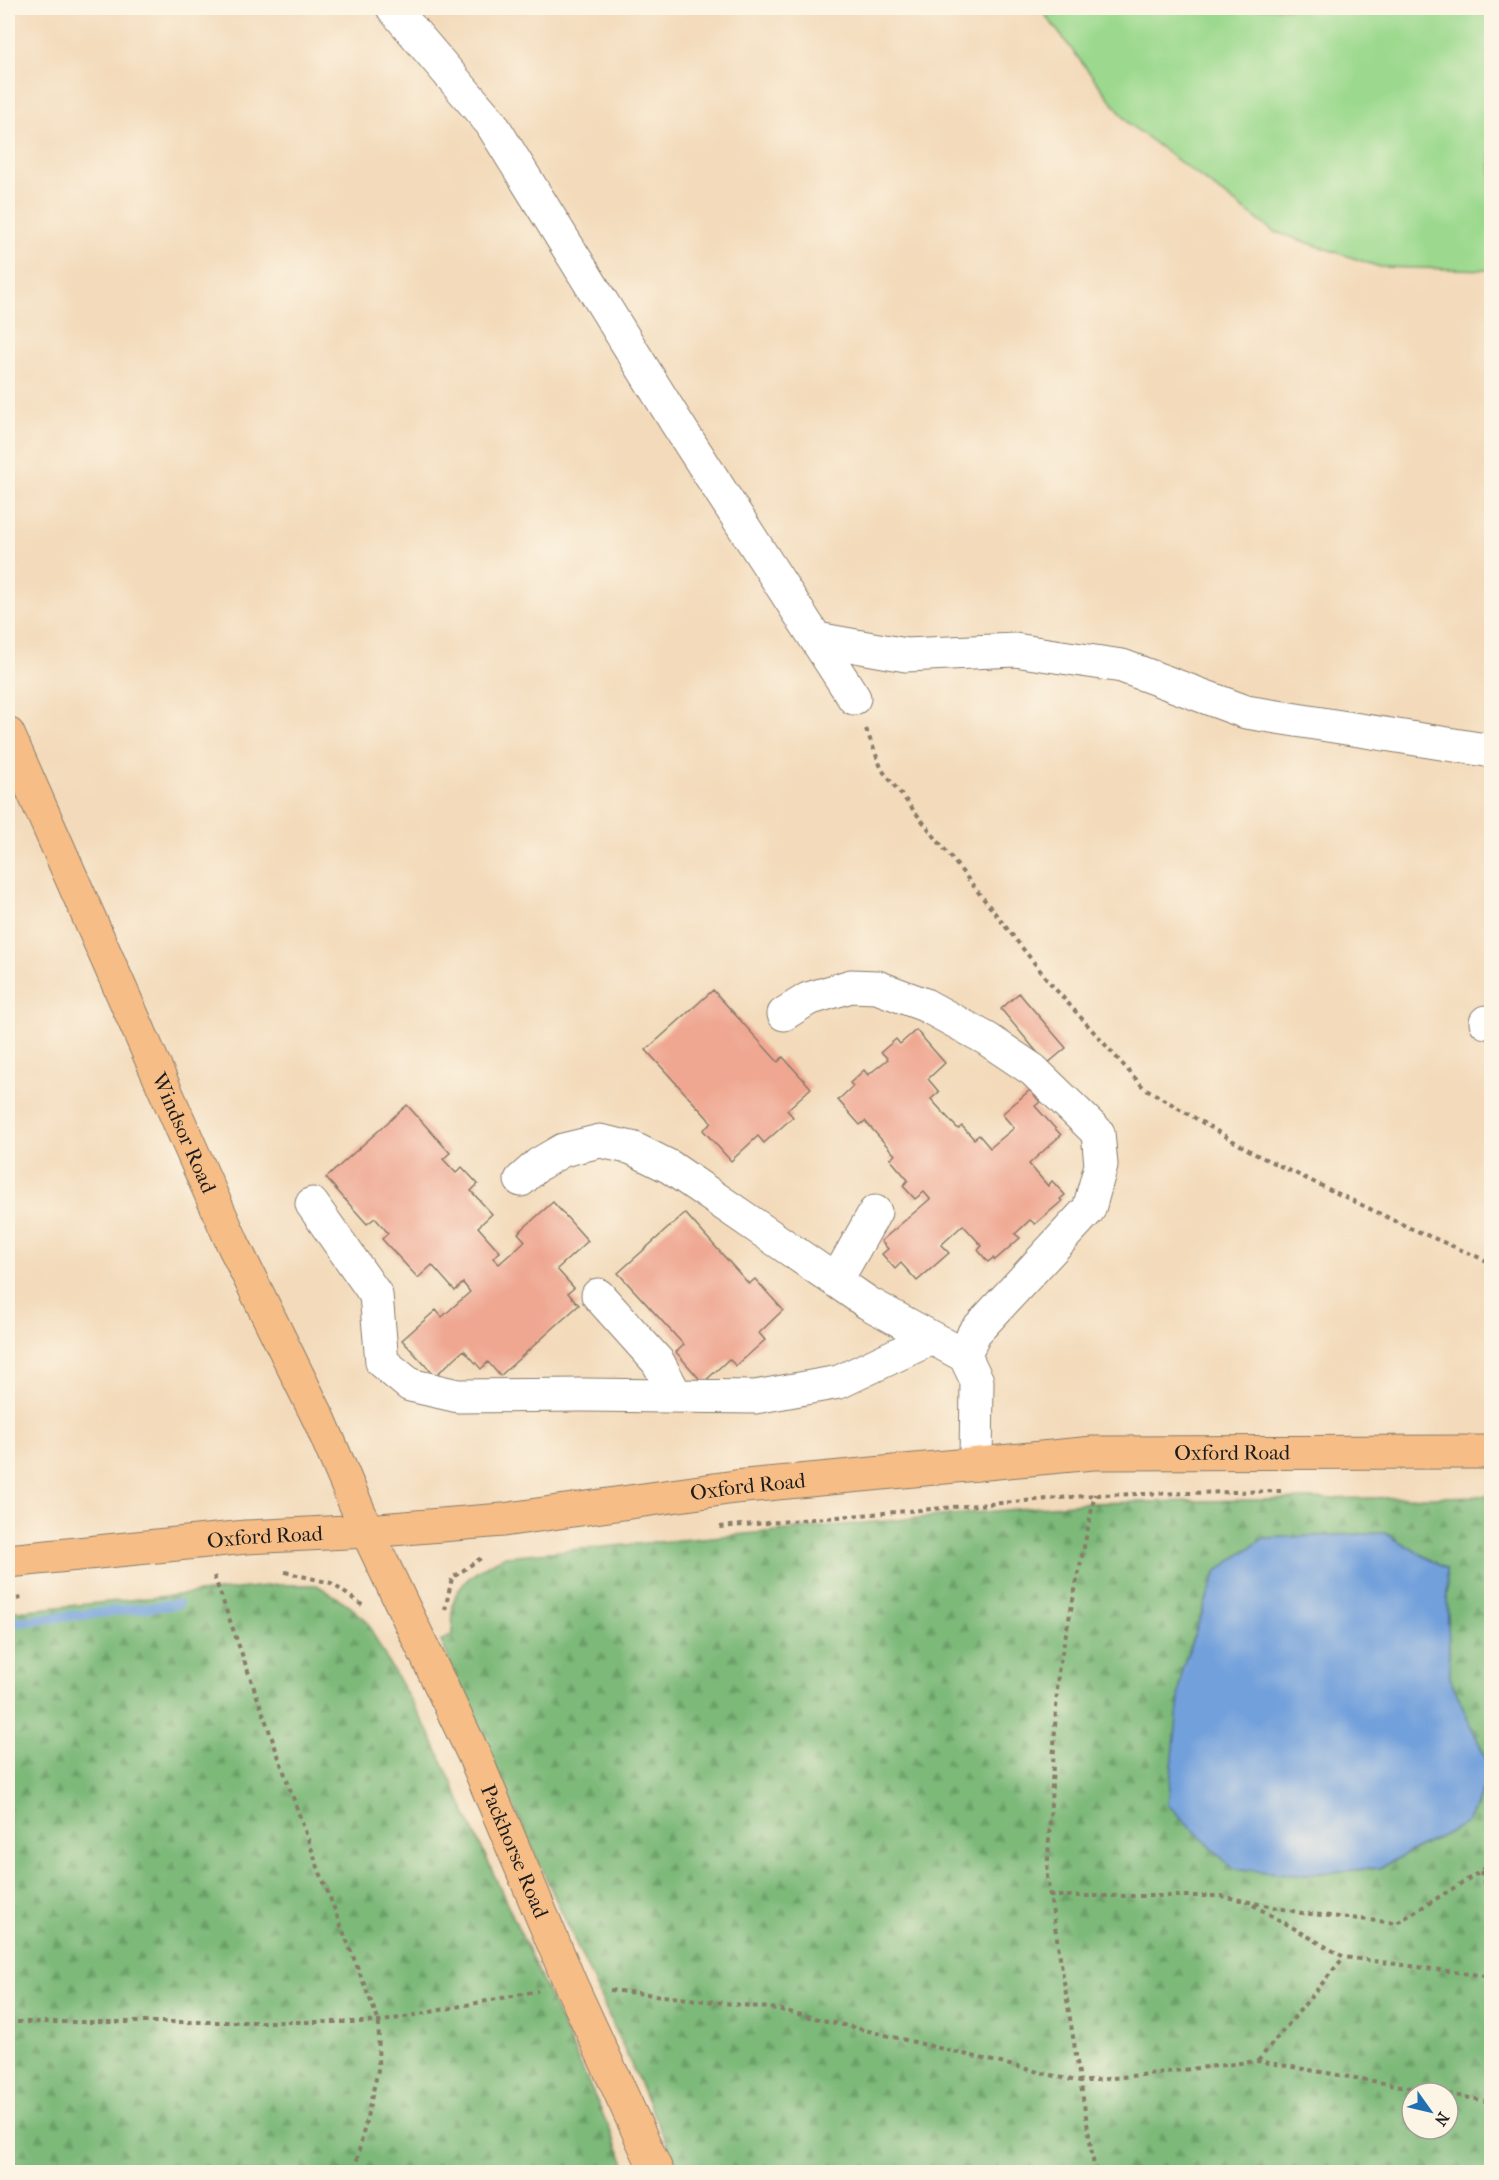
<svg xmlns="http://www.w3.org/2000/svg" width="1499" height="2180" font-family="'IM FELL French Canon',serif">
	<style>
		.forest { fill: url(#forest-firs); stroke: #4c6a4a; stroke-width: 1.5; fill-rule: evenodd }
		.park { fill: #9cd98e; stroke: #5c7a55; stroke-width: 1.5 }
		.water { fill: #72a0db; stroke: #475e7c; stroke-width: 1.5 }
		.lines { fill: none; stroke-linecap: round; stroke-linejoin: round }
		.stream { stroke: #72a0db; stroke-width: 10 }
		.building { fill: #efa792 }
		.minor-casing { stroke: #887b6b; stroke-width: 35 }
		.major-casing { stroke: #887b6b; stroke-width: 35 }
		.path { stroke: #887b6b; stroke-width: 4; stroke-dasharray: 4.5 4.5; stroke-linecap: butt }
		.minor { stroke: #fff; stroke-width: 33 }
		.major { stroke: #f6be86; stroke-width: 33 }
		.labels { text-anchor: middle; stroke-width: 6; stroke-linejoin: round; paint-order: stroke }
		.street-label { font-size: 21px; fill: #1c1c1c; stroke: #fcf5e5 }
	</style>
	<defs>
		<pattern id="forest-firs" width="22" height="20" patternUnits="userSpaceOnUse" patternTransform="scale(1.5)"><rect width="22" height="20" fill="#7db979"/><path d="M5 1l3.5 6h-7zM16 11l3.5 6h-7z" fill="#6b9e68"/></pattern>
	</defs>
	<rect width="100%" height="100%" fill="#fcf5e5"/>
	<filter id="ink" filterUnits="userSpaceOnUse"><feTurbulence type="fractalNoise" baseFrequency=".0167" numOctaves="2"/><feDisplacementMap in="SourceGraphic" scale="12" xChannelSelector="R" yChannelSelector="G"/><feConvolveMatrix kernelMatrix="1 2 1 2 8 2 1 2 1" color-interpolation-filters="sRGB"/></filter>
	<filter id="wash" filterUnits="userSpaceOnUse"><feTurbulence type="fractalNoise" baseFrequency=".008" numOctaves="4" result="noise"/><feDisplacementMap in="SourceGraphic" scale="24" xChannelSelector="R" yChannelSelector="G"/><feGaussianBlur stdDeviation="1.35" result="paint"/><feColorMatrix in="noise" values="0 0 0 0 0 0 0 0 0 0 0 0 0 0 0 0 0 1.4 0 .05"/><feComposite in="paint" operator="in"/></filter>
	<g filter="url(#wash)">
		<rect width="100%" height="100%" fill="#f3daba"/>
		<path class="forest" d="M1491,1496v274l-41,-92 -4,-109 -182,-31 -47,33 -35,98 112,206 85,-7 90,-46 22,-50v400h-811l-204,-448 -35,-83 12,-7c0,-11 -2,-23 1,-33 4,-21 34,-37 52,-45l576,-53zM1412,2093h36v36h-36z
			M277,1585h40l29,18 20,17 22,42 41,70 200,440h-621v-560z"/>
		<path class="park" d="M1040,8h451v262l-111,-3 -107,-36 -144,-107z"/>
		<path class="water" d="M1385,1533l61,36 4,109 41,92 -22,52 -90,46 -85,7 -62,-7 -64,-63 14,-136 35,-98 47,-33z"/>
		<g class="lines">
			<path class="stream" d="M8,1623l170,-19"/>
		</g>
		<g id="blocks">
			<path class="building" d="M713,990l65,72 5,-5 28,31 -24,22 6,7 -29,26 -6,-7 -27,25 -28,-31 9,-7 -66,-73z
				M1019,993l47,55 -19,16 -46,-55z
				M916,1030l29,33 -17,16 11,13 -8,7 27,30 4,-3 12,13 5,-4 11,13 24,-20 -12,-14 28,-24 10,12 -5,4 26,29 -32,29 19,22 4,-5 13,14 -5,4 2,2 -27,23 -5,-4 -15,14 5,4 -25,22 -2,-2 -5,4 -10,-12 4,-4 -19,-21 -22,20 8,8 -32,28 -16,-18 -6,6 -13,-15 6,-5 -7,-8 49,-42 -6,-7 -9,7 -12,-13 5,-6 -18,-21 5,-4 -30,-34 -5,4 -22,-25 15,-14 -3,-3 14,-13 4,5 20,-16 -7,-7 15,-13 4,5z
				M407,1105l43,48 -7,6 13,14 6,-6 16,17 -7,7 21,23 -14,13 22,25 -7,6 6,6 26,-23 -7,-8 35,-31 35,39 -31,28 17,19 -6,5 11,12 -79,71 -12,-14 -7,7 -17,-19 -29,26 -33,-36 34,-30 6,7 28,-25 -7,-9 -8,8 -23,-26 -14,13 -36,-39 6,-6 -13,-15 -8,6 -41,-46z
				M685,1213l64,71 6,-5 28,31 -24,23 6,7 -29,26 -7,-7 -26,24 -27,-31 8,-7 -66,-72z"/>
		</g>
	</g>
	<g filter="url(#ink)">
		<use href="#blocks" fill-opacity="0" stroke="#887b6b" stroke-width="1.5"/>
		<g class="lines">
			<defs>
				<path id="minor" d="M393,8l98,115 185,299 178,276
					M817,639l89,16 109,-5 107,16 124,46 246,39
					M784,1014l24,-15 43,-13 26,1 48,18 62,34 46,31 65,63 3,32 -12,44 -115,124 -9,23
					M1486,1022l6,1
					M521,1180l18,-16 24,-14 37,-9 32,7 38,19 198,136 97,53 12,25 -1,83
					M312,1204l64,91 6,67 28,23 48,11 126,-1 171,2 84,-15 93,-44
					M836,1281l39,-69
					M598,1295l60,67 18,34"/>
				<g id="major">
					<path id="s1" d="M8,734l225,510 87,177 47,110 107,224 97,230 86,187"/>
					<path id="s2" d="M8,1561l238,-24 121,-6 136,-11 232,-33 358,-34 399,-1"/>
				</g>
			</defs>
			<use href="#minor" class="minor-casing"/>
			<use href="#major" class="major-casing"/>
			<path class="path" d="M866,729l16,41 168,213 93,104 114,68 153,73 82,35
				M720,1527l375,-32 186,-4
				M285,1572l46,11 31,22
				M214,1576l105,294 60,152 -1,48 -24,102
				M8,1600l14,-2
				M445,1610l7,-32 29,-20
				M1481,1871l11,40
				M1049,1896h172l81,17 95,10 84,-52 11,-9
				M1253,1905l91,52 148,20
				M610,1990l167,19 303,73 178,-21 183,32
				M8,2022h371l159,-31
				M1258,2061l86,-104
				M1448,2094l44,8
				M1095,2172l-48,-295 11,-205 37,-178"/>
			<use href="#minor" class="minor"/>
			<use href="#major" class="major"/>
		</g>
	</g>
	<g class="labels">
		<g class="street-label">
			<text dy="7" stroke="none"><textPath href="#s1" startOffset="436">Windsor Road</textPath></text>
			<text dy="7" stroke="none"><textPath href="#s2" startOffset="1230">Oxford Road</textPath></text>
			<text dy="7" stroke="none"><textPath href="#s2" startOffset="744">Oxford Road</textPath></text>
			<text dy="7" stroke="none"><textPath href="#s2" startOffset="258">Oxford Road</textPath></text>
			<text dy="7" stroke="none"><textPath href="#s1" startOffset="1227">Packhorse Road</textPath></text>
		</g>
	</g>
	<rect width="1499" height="2180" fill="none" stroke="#fcf5e5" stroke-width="30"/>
	<g transform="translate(1430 2111) rotate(124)"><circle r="28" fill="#fcf5e5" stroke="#a29e95" stroke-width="1.5"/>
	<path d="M0-4.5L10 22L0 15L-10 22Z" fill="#1f6fb2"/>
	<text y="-9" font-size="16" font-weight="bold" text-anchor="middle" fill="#1c1c1c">N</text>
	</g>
</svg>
